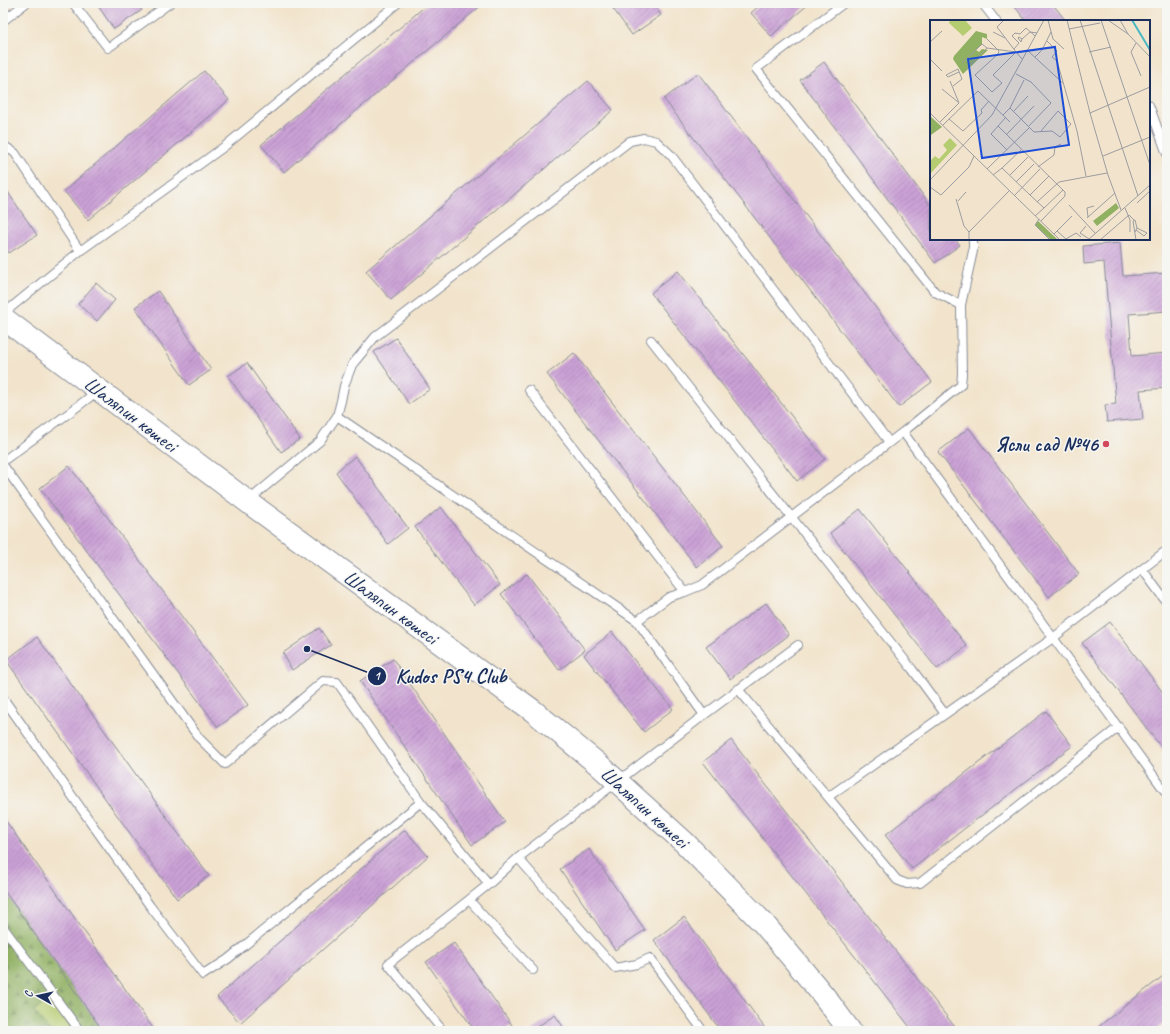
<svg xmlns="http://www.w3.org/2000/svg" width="1170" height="1034" font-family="Caveat,sans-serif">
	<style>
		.forest { fill: url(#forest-firs); stroke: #567060 }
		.garden { fill: #b6cc70; stroke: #687e67 }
		.building { fill: url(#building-hatch) }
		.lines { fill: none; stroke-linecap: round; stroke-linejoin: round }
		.service-casing { stroke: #868a95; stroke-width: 10 }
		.secondary-casing { stroke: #868a95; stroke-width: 24 }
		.service { stroke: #fff; stroke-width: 8 }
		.secondary { stroke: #fff; stroke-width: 22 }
		.poi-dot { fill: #d1495b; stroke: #f6f6f2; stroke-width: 1.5 }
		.labels { text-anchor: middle; stroke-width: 3; stroke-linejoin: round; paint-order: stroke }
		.street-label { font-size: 20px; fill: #1b2f5e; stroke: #f6f6f2 }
		.poi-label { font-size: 20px; font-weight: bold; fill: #1b2f5e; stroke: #f6f6f2; text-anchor: end }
		.inset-river { fill: none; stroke: #4ab8c2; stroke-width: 2 }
		.inset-road { fill: none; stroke: #9c9ca0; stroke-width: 1 }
		.view { fill: #1d4ed8; fill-opacity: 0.15; stroke: #1d4ed8; stroke-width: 2 }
		.inset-edge { fill: none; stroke: #1b2f5e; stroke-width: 2 }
		.leader { fill: none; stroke: #1b2f5e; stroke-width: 1.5 }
		.callout-dot { fill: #1b2f5e; stroke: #f6f6f2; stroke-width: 1.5 }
		.mark-label { font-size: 12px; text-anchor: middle; font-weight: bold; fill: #fff }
		.callout-label { font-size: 21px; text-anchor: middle; font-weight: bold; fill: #1b2f5e; stroke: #f6f6f2; stroke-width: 3; stroke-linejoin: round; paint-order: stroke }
	</style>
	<defs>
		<pattern id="forest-firs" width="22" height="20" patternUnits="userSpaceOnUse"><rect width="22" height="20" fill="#90b062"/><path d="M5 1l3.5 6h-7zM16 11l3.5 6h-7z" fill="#759054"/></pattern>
		<pattern id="building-hatch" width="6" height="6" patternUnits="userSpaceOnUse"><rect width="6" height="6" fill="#cba1d6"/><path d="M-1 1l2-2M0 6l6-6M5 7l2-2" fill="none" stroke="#a484b1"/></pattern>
	</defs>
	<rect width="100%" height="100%" fill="#f6f6f2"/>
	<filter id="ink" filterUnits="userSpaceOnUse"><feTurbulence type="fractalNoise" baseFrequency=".025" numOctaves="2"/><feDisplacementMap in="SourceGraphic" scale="8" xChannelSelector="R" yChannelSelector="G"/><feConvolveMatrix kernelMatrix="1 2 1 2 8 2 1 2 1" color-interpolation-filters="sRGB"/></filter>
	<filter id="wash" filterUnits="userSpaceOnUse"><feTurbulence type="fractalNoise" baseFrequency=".012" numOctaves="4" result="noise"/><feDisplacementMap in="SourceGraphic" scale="16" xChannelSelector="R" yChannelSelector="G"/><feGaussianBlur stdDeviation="0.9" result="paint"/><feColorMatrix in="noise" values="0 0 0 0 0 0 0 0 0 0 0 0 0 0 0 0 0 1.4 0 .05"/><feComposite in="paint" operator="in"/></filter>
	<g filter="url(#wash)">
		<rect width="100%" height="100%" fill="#f2e4cc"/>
		<path class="forest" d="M3,889l100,142h-100z"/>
		<path class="garden" d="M49,999l22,28 -6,4h-15l-16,-20z"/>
		<g id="blocks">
			<path class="building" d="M96,3h41l5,7 -28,19z
				M429,3h55l-200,169 -23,-27z
				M609,3h43l9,12 -29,20z
				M762,3h48l-39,33 -20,-23z
				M1012,3h40l14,18h-40z
				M824,62l107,144v33h24l5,6 -25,18 -135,-183z
				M204,71l25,29 -141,120 -24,-29z
				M698,73l234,309 -33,25 -235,-308z
				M588,81l25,29 -222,190 -25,-29z
				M3,185l34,50 -28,18 -6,-9z
				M1120,243l3,33 44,-3v38l-38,3 3,42 35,-3v35l-27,2 3,29 -36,3 -2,-17 11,-1 -12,-142 -20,2 -1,-18z
				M678,271l147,188 -28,22 -146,-188z
				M96,283l19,17 -18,21 -19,-17z
				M158,291l53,79 -22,15 -54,-78z
				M396,338l34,51 -21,15 -35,-52z
				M574,353l149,193 -26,21 -150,-193z
				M247,363l53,76 -19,13 -53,-76z
				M969,428l110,146 -30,23 -111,-145z
				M355,456l53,72 -20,16 -52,-72z
				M69,466l179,239 -30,22 -178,-239z
				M441,507l59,78 -26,20 -59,-78z
				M860,509l107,137 -30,23 -107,-136z
				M527,574l58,76 -26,20 -58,-76z
				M766,603l23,32 -59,44 -24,-32z
				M1110,622l57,76v57l-85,-112z
				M319,628l12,17 -39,25 -9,-17z
				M612,632l61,77 -29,23 -60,-77z
				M37,637l172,239 -32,23 -171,-239z
				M393,659l112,163 -33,23 -112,-164z
				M1046,711l26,35 -160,123 -27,-34z
				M731,740l227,291h-45l-210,-269z
				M3,817l152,214h-52l-100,-142z
				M405,830l23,26 -188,167 -23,-26z
				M589,849l56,81 -30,20 -55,-81z
				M684,917l83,114h-46l-67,-91z
				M454,943l58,82 -9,6h-28l-49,-69z
				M1167,973v48l-13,10h-61z
				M555,1015l11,16h-35z"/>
		</g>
	</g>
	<g filter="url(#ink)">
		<use href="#blocks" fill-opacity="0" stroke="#868a95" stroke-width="1"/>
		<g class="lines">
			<defs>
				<path id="service" d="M73,3l35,45 62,-45
					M844,3l-88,66 179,223 26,13
					M982,3l14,18
					M3,21l23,-18
					M1149,105l18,49
					M3,145l12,8 65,98
					M3,314l77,-63 145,-105 173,-143
					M651,340l261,329 33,45
					M529,390l156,202
					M337,416l300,205 67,94
					M903,432l264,362
					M3,461l66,-48 30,-23
					M3,465l196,273 26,26 98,-83 14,1 84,120 -193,157 -25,16 -53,-69 -147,-208
					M248,501l72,-60 17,-25 4,-15 3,-15 8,-21 23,-28 255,-196 14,-3 12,3 15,14 218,287
					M1142,569l25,34
					M637,621l32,-24 16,-5 17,-7 201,-153 58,-47 1,-11 -1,-69 12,-54v-12
					M738,689l159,191 10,4 13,-1 199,-156
					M828,797l225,-159 114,-88
					M421,802l68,82
					M518,858l97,110 22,-4 13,-6 53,73
					M469,900l64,70
					M3,927l77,104
					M443,1031l-55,-67 101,-80 29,-26 186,-143 94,-70"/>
				<path id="secondary" d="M3,318l245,184 284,208 67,55 86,78 79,81 60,72 26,35"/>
			</defs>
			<use href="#service" class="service-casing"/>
			<use href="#secondary" class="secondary-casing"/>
			<use href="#service" class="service"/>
			<use href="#secondary" class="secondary"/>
		</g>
	</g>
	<circle class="poi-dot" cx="1106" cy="444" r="4"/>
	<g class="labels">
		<g class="street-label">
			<text transform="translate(131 414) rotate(37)" y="7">Шаляпин көшесі</text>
			<text transform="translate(391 607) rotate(36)" y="7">Шаляпин көшесі</text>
			<text transform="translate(645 807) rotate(42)" y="7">Шаляпин көшесі</text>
		</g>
		<g class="poi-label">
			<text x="1098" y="451">Ясли сад №46</text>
		</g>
	</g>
	<g transform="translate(930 20)">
		<rect width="220" height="220" fill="#f2e4cc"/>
		<path d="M46,11l11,3v5l-5,-2v7l-6,6 3,2 3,-3 6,1 -25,24 -10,-15 1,-3zM0,96l12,11 -11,8 -1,-2zM186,183l3,5 -22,18 -4,-5zM108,201l20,19h-7l-16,-15z" fill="#90b062"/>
		<path d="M20,118l7,7 -27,29v-13l5,-5 4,3 8,-9 -4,-5z" fill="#b6cc70"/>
		<path d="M20,0h15l7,8 -9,8 -14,-13z" fill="#b6cc70"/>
		<path class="inset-river" d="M202,0l18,30"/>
		<path class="inset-road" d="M118,0l5,19 11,10M137,0l23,93 18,62 13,35M150,0l58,176M171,0l49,145M178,0l20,14M190,0l8,14 22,23M139,9l31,-6M63,12l12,6M89,17l3,2 -1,3 -3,-4zM57,19l12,12 -1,3 -23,21 17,17 10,-9 -9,-8 23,-23 -19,-25 7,-7M92,19l8,-7 7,1M117,21l10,10 -5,6 5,4 20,70 9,45M0,22l12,-11M206,23l-5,9 10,24M84,29l5,-6 -7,-7 3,-3 5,1 6,-6 9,8M98,31l36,33M159,32l22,-5M105,37l7,-7 9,-18M0,39l12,12M32,43l20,-19 5,4 29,4 6,7M36,49l21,-21M86,54l15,8 20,21 -23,24M16,55l12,-6 4,10 -9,7M16,55l2,2 11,-5M20,61l9,22M12,69l16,13M80,88l24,24 18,-1 8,6 11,-13 -13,-13 -17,20M83,92l15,-16M0,93l130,127M160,93l60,-26M73,95l7,-7 14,-28M76,97l-15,17 16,16M19,99l14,12 19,-18 -1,-3 8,-9M10,102l19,-19M13,105l35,-34 32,31M68,106l67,66v4l-24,25M76,115l28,-29M173,136l47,-19M108,147l16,-12 1,-8 6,-3M72,148l19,-18M57,149l42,-41M63,155l9,-7 28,27 14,13 -9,8M80,155l18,-18M0,160l62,-65 52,-95M86,162l18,-18M0,167l11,8 28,-28 5,-11M100,175l19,-19M84,176l26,-27M26,179l8,27 5,6M28,181l8,-9M107,182l22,-20 48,-9M207,183l13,-12M139,185l26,28M114,188l19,-18M195,188l5,12v12M158,197l-1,-9 7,-2M157,198l28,-25M109,199l-4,6 15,15M156,206l-6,7 9,6M206,210l8,6 3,-3 -10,-5M127,211l9,8 10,-6 5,4M205,212l2,-4 -2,-8 -2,1 3,19M124,214l18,-18M39,220v-8l40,-41M158,220l62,-55M170,220l29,-25 5,5"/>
		<path class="view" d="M125,27l14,98 -87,13 -14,-99z"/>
		<rect width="220" height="220" class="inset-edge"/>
	</g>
	<path class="leader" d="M307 649L377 676"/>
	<g class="callout-dot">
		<circle cx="307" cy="649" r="4"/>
		<circle cx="377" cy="676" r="10"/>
	</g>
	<g class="mark-label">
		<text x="377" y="680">1</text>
	</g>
	<g class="callout-label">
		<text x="451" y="683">Kudos PS4 Club</text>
	</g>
	<rect width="1170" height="1034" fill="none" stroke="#f6f6f2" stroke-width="16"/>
	<g transform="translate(38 996) rotate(278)" stroke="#f6f6f2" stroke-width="3" paint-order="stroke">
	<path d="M0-3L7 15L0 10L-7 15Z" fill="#1b2f5e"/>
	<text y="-6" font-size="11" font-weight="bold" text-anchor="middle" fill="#1b2f5e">С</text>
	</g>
</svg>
